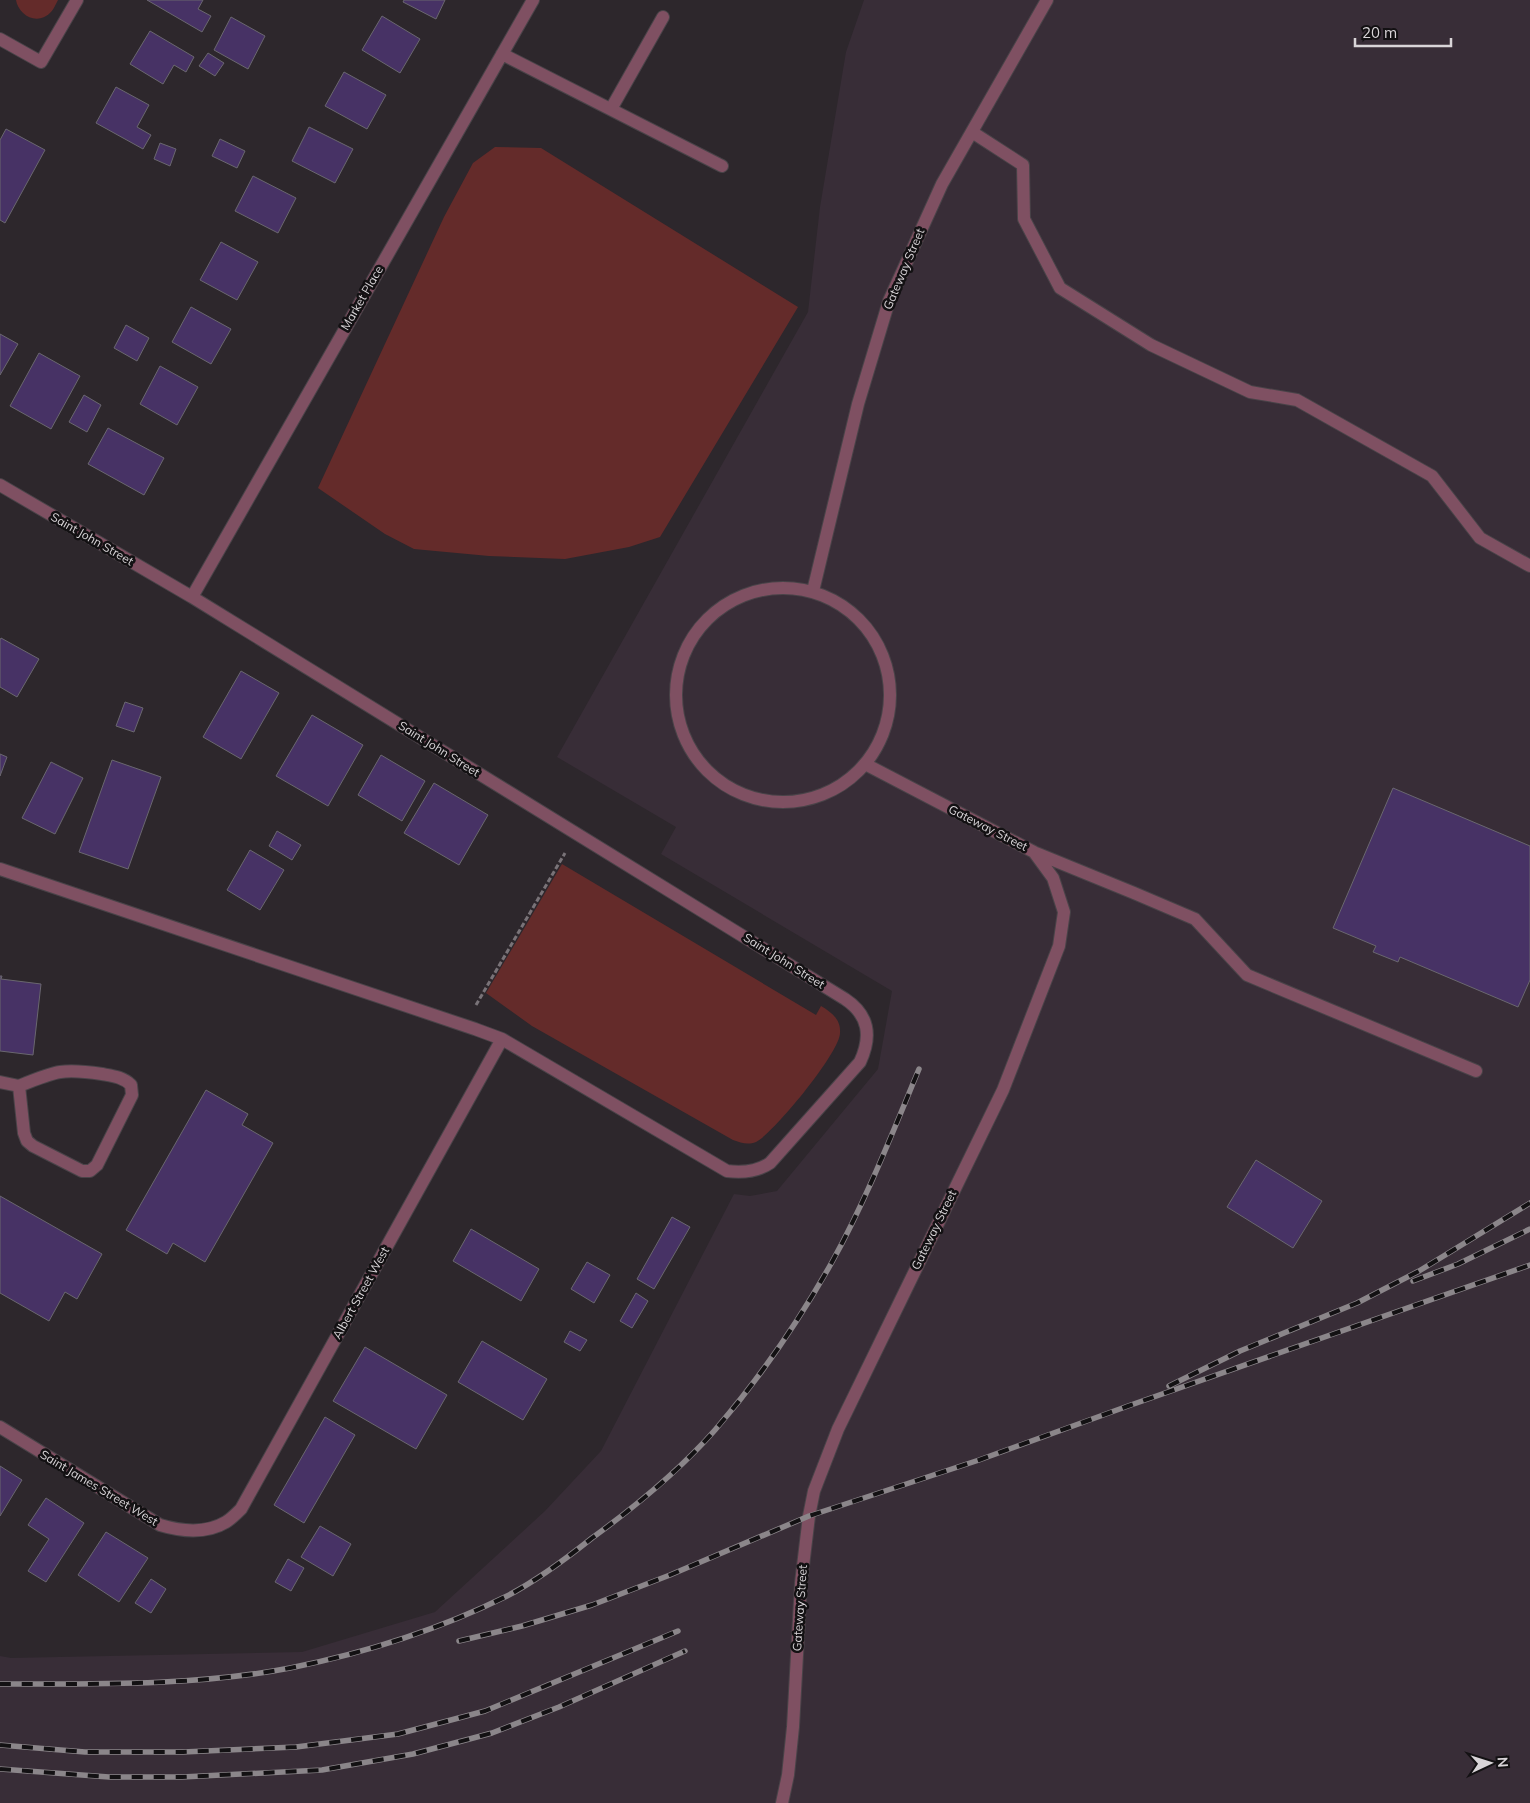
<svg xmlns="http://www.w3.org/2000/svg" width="1530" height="1803" font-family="Mulish,sans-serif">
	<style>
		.built { fill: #382d37 }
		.green { fill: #642b2a }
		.building { fill: #473265; stroke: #6a676f }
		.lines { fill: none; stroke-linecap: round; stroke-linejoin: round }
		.minor-casing { stroke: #494348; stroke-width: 14 }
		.path { stroke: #797378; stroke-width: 3; stroke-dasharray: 5 2.5; stroke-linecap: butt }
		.minor { stroke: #7f5062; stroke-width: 12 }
		.rail-casing { stroke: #8b868a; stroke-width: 5.5 }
		.rail { stroke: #131113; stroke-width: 4; stroke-dasharray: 11; stroke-linecap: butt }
		.labels { text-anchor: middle; stroke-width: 5; stroke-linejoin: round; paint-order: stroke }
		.street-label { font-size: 12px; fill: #d9d5d8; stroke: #131113 }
	</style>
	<rect width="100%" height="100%" fill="#2d272c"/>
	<path class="built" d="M864,0h666v1803h-1530v-147l11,2 291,-6 133,-40 110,-101 56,-60 133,-257 16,2 27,-5 101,-122 14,-78 -231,-137 15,-27 -119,-70 251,-445 12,-105 26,-155z"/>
	<path class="green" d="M16,0h42c-3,6 -6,13 -12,16 -13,8 -28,-3 -30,-16z
		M495,147l46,1 257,159 -138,230 -31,10 -64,12 -76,-3 -75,-7 -29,-15 -67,-46 126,-271 29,-54z
		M562,864l254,151 5,-9c10,6 20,13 19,27 0,19 -66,100 -84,109 -8,3 -15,1 -23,-2l-201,-114 -46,-33z"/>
	<path class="building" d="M147,0h56l-5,9 13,7 -9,16z
		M404,0h41l-9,19 -33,-17z
		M382,16l38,23 -20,34 -38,-23z
		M231,17l34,19 -17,33 -34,-19z
		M150,31l44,26 -8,15 -12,-7 -11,19 -33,-20z
		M208,53l16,10 -9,13 -16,-10z
		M344,72l42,23 -19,34 -42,-23z
		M116,87l33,18 -12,22 14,8 -8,14 -47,-26z
		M309,127l44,22 -18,34 -43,-22z
		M6,129l39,21 -40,73 -5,-3v-80z
		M220,139l25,12 -8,17 -25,-12z
		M160,143l16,6 -6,17 -16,-7z
		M253,176l43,22 -18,35 -43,-22z
		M221,242l37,20 -21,38 -37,-20z
		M191,307l40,22 -20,35 -39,-22z
		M126,325l23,13 -12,23 -23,-13z
		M0,334l18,10 -18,31z
		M39,353l41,23 -29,53 -41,-23z
		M160,366l38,21 -21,38 -37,-21z
		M84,395l17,10 -14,27 -18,-10z
		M108,428l56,30 -20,37 -56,-31z
		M1,638l38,21 -22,38 -17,-10v-47z
		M241,671l38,22 -38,66 -38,-22z
		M125,702l18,6 -9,24 -18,-6z
		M312,715l51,30 -35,61 -52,-30z
		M0,754l7,3 -7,19z
		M381,755l44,26 -23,40 -44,-26z
		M112,760l49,17 -33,92 -49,-17z
		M51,762l32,16 -28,56 -33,-16z
		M434,783l54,32 -29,50 -55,-32z
		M1393,788l137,58v134l-12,27 -118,-50 -2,5 -25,-10 3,-6 -43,-18z
		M277,831l24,14 -9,15 -23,-14z
		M250,850l34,20 -24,40 -33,-20z
		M0,976h2l-1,3 40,5 -8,71 -33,-4z
		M206,1090l42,24 -6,11 31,18 -68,119 -32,-19 -6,11 -41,-24z
		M1256,1160l66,41 -29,47 -66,-41z
		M0,1196l102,58 -25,45 -12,-7 -16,29 -49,-28z
		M672,1217l18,10 -36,62 -17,-10z
		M471,1229l68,40 -18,32 -68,-40z
		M587,1262l23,13 -16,28 -23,-14z
		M636,1293l12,8 -16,27 -12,-7z
		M570,1331l17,9 -7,11 -16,-9z
		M482,1341l65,38 -24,41 -65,-38z
		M365,1347l82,48 -31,54 -83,-48z
		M325,1417l30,18 -51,88 -30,-18z
		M0,1466l22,14 -22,36z
		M46,1498l38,25 -38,59 -18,-11 21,-32 -21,-14z
		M320,1526l31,18 -18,32 -32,-19z
		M106,1532l42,26 -29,44 -41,-27z
		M288,1559l16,9 -13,23 -16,-9z
		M151,1579l15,10 -15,24 -16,-10z"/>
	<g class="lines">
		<defs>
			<path id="minor" d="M0,39l41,23 36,-62
				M502,54l220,112
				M611,109l52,-92
				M972,132l51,33 1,54 36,69 91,57 99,47 47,8 135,76 48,62 50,28
				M0,485l192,112 653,402c24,16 27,37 15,63l-90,101c-13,9 -27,10 -43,8l-225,-132 -27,-10 -475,-160
				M676 695a107 107 0 1 1 214 0a107 107 0 1 1-214 0Z
				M813,591l45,-187 31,-103 53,-117 105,-184
				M192,597l341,-597
				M1036,853l98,40 61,26 52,56 229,96
				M0,1082l19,4 5,47 3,8 6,5 49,25h8l7,-6 35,-70 -1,-10c-8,-8 -18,-9 -29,-11 -40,-6 -46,-3 -83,12
				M0,1427l160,98c20,6 46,9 66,-3 5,-3 11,-9 15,-13l261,-470
				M782,1803l6,-28 5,-48 8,-144 8,-67 5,-25 24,-62 165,-339 56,-144 5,-34 -11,-34 -19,-26 -167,-87"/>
		</defs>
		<use href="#minor" class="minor-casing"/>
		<path class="path" d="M476,1005l89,-152"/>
		<use href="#minor" class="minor"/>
		<defs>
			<path id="rail" d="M1413,1281l45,-17 72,-35
				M1169,1386l71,-35 117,-48 62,-32 111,-68
				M459,1641l63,-15 70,-21 78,-30 139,-59 170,-56 149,-54 402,-141
				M0,1684c94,0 197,2 290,-16 75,-15 148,-38 217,-72 29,-15 60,-38 85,-58 44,-32 87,-67 123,-108 44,-51 84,-109 117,-168 34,-62 60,-128 87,-193
				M0,1745l85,7h98l113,-5 102,-13 87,-23 193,-80
				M0,1769l109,8h73l140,-7 91,-16 79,-21 67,-26 126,-56"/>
		</defs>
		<use href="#rail" class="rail-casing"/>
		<use href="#rail" class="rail"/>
	</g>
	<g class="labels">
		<g class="street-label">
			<text transform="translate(904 269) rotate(-67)" y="4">Gateway Street</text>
			<text transform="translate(362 298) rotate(-60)" y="4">Market Place</text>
			<text transform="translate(92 539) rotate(30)" y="4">Saint John Street</text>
			<text transform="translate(439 749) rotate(32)" y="4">Saint John Street</text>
			<text transform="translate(988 828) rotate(27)" y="4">Gateway Street</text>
			<text transform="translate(784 961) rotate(32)" y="4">Saint John Street</text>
			<text transform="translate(934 1230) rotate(-64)" y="4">Gateway Street</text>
			<text transform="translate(361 1293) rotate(-61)" y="4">Albert Street West</text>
			<text transform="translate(99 1488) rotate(31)" y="4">Saint James Street West</text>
			<text transform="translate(800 1608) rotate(-86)" y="4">Gateway Street</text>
		</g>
	</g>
	<g transform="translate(1490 1763) rotate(86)" stroke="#131113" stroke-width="4" paint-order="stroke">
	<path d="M0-4L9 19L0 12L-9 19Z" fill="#d9d5d8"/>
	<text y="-8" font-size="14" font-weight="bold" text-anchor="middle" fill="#d9d5d8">N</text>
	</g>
	<path d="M1355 38v8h96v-8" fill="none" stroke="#d9d5d8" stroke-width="2.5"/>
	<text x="1362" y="38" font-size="15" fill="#d9d5d8" stroke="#131113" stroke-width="4" paint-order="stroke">20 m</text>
</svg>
